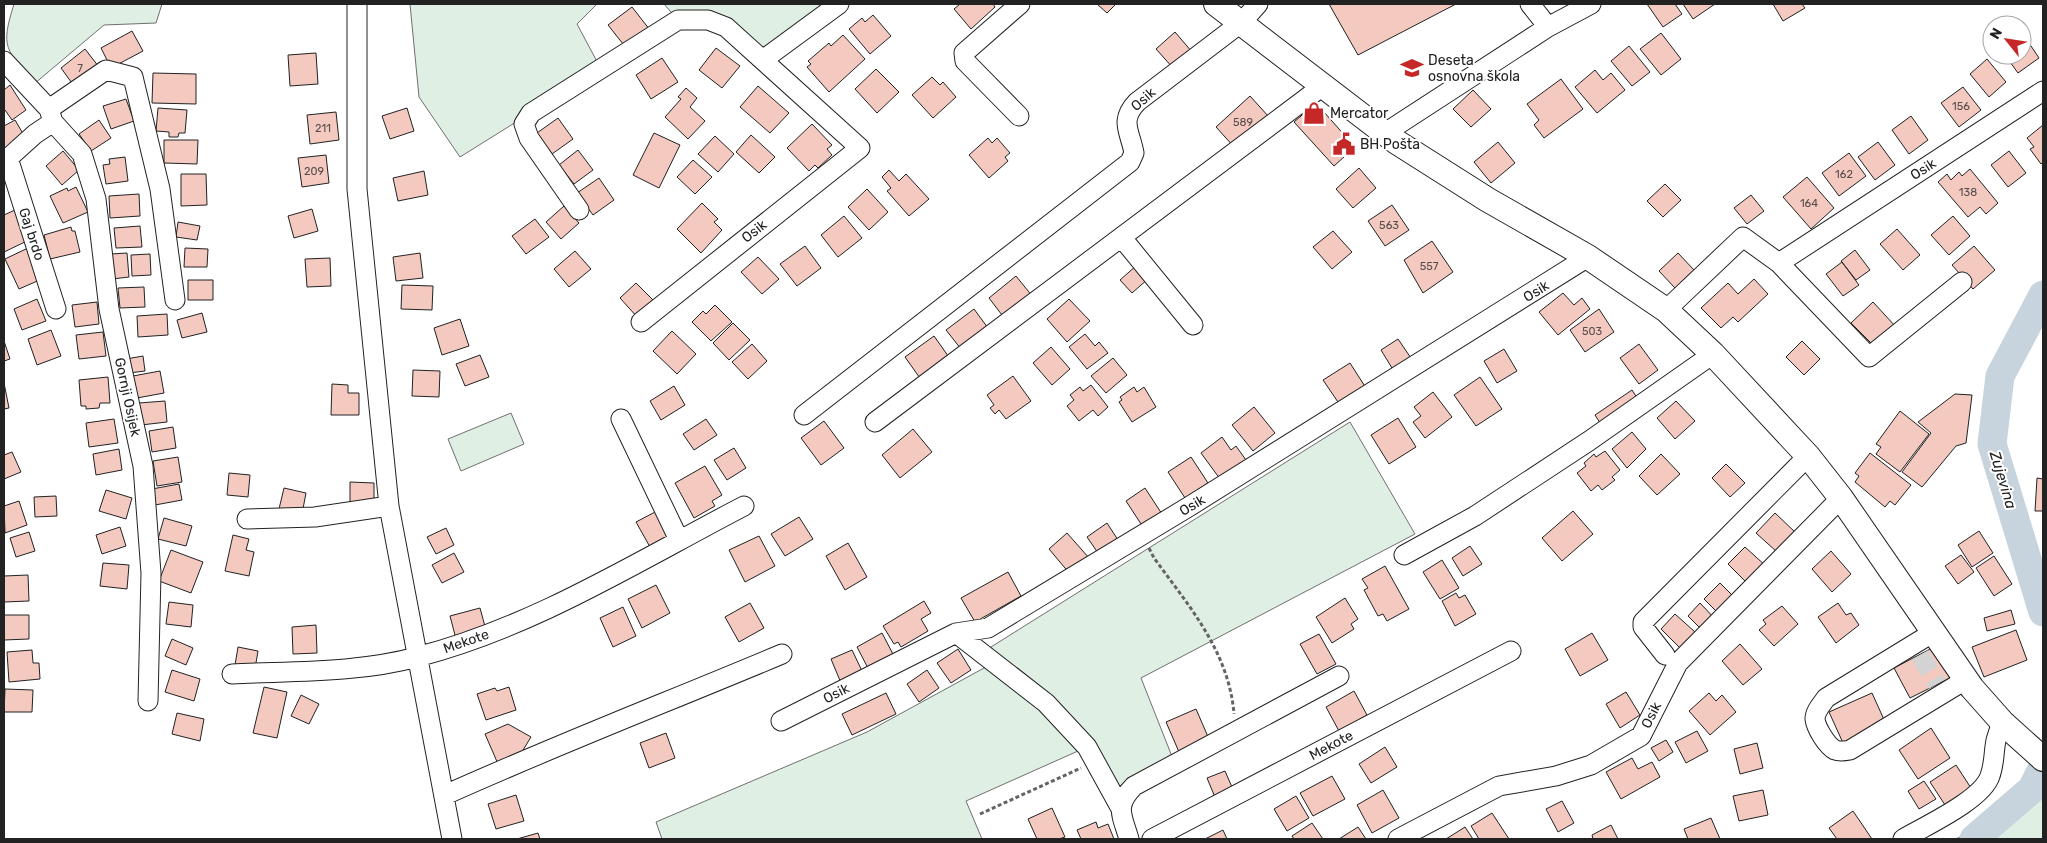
<svg xmlns="http://www.w3.org/2000/svg" width="2047" height="843" font-family="Rubik,sans-serif">
	<style>
		.green { fill: #e0efe3; stroke: #6f6f6f }
		.lines { fill: none; stroke-linecap: round; stroke-linejoin: round }
		.river { stroke: #c7d3dd; stroke-width: 29 }
		.building { fill: #f3c9c0; stroke: #222 }
		.minor-tunnel { stroke: #d3d3d3; stroke-width: 19; stroke-dasharray: 19 9; stroke-linecap: butt }
		.minor-casing { stroke: #222; stroke-width: 21 }
		.major-casing { stroke: #222; stroke-width: 26 }
		.path { stroke: #646464; stroke-width: 3; stroke-dasharray: 4 2.5; stroke-linecap: butt }
		.minor { stroke: #fff; stroke-width: 19 }
		.major { stroke: #fff; stroke-width: 24 }
		.labels { text-anchor: middle; stroke-width: 4; stroke-linejoin: round; paint-order: stroke }
		.number-label { font-size: 11px; fill: #564c4a }
		.poi-label { font-size: 14px; fill: #222; stroke: #fff; text-anchor: start }
		.street-label { font-size: 14px; fill: #222; stroke: #fff }
		.water-label { font-size: 15px; font-style: italic; fill: #222; stroke: #fff }
	</style>
	<rect width="100%" height="100%" fill="#fff"/>
	<path class="green" d="M14,4h148l-6,19 -52,2 -70,59c-28,-36 -34,-35 -20,-80z
		M410,4h187l-20,20 24,45 -141,88 -41,-60z
		M664,4h166l-66,55 -38,-32 -48,-7z
		M511,413l13,31 -63,27 -13,-32z
		M1350,422l65,112 -274,144 34,86 -55,43 -33,-60 -121,54 16,38h-320l-6,-17 211,-90 128,-70 -12,-10z
		M2042,757l1,82h-87c23,-12 48,-28 66,-48 8,-10 13,-23 20,-34z"/>
	<g class="lines">
		<path class="river" d="M2043,295l-43,81 -8,68 51,168
			M1974,839l58,-50 11,-22"/>
	</g>
	<path class="building" d="M960,4h33l2,3 -24,22 -17,-20z
		M1097,4h19l-9,9z
		M1329,4h127l-98,51z
		M1647,4h28l7,10 -19,13z
		M1683,4h32l-22,15z
		M1773,4h29l3,4 -22,13z
		M632,7l18,23 -23,19 -19,-24z
		M873,15l18,21 -21,18 -21,-25 13,-11 3,4z
		M132,31l11,20 -32,17 -10,-20z
		M1175,32l17,20 -18,17 -18,-20z
		M1661,33l20,26 -20,16 -21,-26z
		M2023,34l16,24 -21,15 -13,-18h17z
		M843,35l22,24 -36,33 -22,-25 4,-3 -3,-3 21,-18 2,3z
		M1629,46l21,26 -18,14 -21,-25z
		M716,48l24,18 -18,22 -23,-18z
		M85,49l14,18 -25,19 -13,-18z
		M316,53l2,31 -28,2 -2,-31z
		M662,58l16,24 -27,17 -15,-24z
		M1987,59l19,23 -17,15 -19,-23z
		M876,69l23,23 -22,21 -22,-24z
		M1595,70l8,10 8,-7 14,17 -28,23 -22,-26z
		M153,73l43,1v30l-44,-1z
		M932,77l8,8 3,-3 13,15 -23,21 -21,-23z
		M1561,79l22,30 -39,29 -10,-13 5,-5 -12,-16z
		M10,85l16,25 -14,10 -7,-10 -1,2v-22z
		M758,86l31,27 -19,20 -30,-26z
		M1963,87l18,23 -22,17 -18,-24z
		M686,88l11,10 -7,9 15,14 -17,18 -23,-22 16,-18 -3,-2z
		M1473,90l18,19 -20,18 -18,-18z
		M1250,96l19,21 -34,31 -19,-21z
		M126,99l8,22 -23,8 -8,-23z
		M1316,103l39,44 -21,19 -40,-44z
		M158,108l29,2 -2,23h-6l-1,4h-9v-5l-13,-1z
		M407,108l7,23 -24,8 -8,-23z
		M336,112l3,28 -29,4 -3,-29z
		M1911,116l17,24 -19,14 -17,-24z
		M558,118l15,21 -21,15 -15,-21z
		M15,120l10,17 -21,12v-23z
		M99,120l12,18 -20,13 -12,-17z
		M812,124l20,21 -5,4 5,6 -14,13 -3,-3 -6,6 -22,-23z
		M2043,125v37l-2,2 -11,-15 4,-2 -7,-9z
		M654,133l26,12 -21,43 -26,-13z
		M751,135l24,22 -16,16 -23,-21z
		M715,136l19,18 -16,18 -20,-18z
		M988,138l4,5 5,-5 13,15 -5,4 3,4 -19,17 -20,-23z
		M164,140h34l-1,24 -33,-1z
		M1498,142l17,21 -24,20 -17,-21z
		M1878,142l17,23 -20,15 -17,-23z
		M578,150l15,20 -19,14 -15,-19z
		M63,151l16,19 -17,15 -16,-19z
		M2009,151l17,22 -18,14 -17,-22z
		M1849,153l17,23 -27,20 -17,-23z
		M326,155l3,28 -27,4 -4,-29z
		M125,157l3,24 -22,3 -3,-19 7,-1 -1,-5z
		M693,160l19,17 -17,17 -18,-17z
		M1359,168l17,20 -23,20 -17,-19z
		M1970,169l28,34 -12,11 -6,-7 -12,10 -30,-35 9,-8 4,6 8,-8 3,4z
		M889,170l10,11 7,-7 23,25 -20,17 -22,-25 4,-3 -9,-11z
		M424,171l4,24 -30,6 -5,-23z
		M181,174h25l1,31 -26,1z
		M1807,177l27,31 -23,21 -28,-32z
		M599,178l15,22 -21,15 -16,-22z
		M1665,184l16,16 -18,17 -16,-16z
		M76,187l12,25 -25,11 -13,-27 17,-8 1,3z
		M867,189l21,23 -19,18 -21,-23z
		M139,194l1,22 -30,2 -1,-22z
		M1751,195l13,16 -17,13 -13,-16z
		M702,203l16,16 -4,3 8,8 -21,23 -24,-24z
		M1392,205l17,25 -24,16 -17,-25z
		M564,206l15,17 -18,16 -15,-17z
		M312,209l6,22 -24,7 -6,-22z
		M15,210l14,30 -25,12v-37z
		M844,216l18,22 -24,19 -17,-22z
		M1953,216l17,20 -21,19 -18,-20z
		M535,219l14,18 -23,17 -14,-18z
		M178,222l22,4 -3,14 -21,-3z
		M140,226l2,21 -26,1 -2,-20z
		M71,227l1,4h3l5,21 -30,7 -6,-24z
		M1897,229l23,26 -17,15 -23,-26z
		M1333,231l19,21 -20,17 -19,-22z
		M1432,241l21,31 -30,21 -19,-33z
		M805,246l16,22 -24,18 -17,-22z
		M1974,246l21,24 -22,19 -21,-24z
		M28,248l14,31 -23,10 -14,-30z
		M185,248l23,1 -1,18h-23z
		M1855,250l15,20 -14,10 -15,-19z
		M575,251l16,18 -22,18 -15,-18z
		M127,253l2,24 -17,2 -1,-25z
		M420,253l3,25 -27,3 -3,-24z
		M1678,253l16,17 -19,18 -16,-17z
		M150,254l1,21 -19,1 -1,-21z
		M758,257l21,22 -17,15 -21,-22z
		M330,258l1,28 -24,1 -2,-28z
		M1842,262l17,23 -16,11 -17,-22z
		M1137,265l11,14 -16,14 -12,-13z
		M1016,276l17,21 -28,22 -16,-21z
		M1754,279l14,15 -30,28 -5,-5 -12,11 -20,-20 27,-25 10,11z
		M188,280h25v20h-25z
		M636,283l19,19 -17,16 -18,-20z
		M402,285l31,1 -1,24 -31,-1z
		M144,287l1,20 -25,1 -2,-20z
		M1563,293l11,12 8,-7 8,11 -32,26 -19,-23z
		M37,299l9,22 -24,9 -8,-21z
		M1069,299l21,22 -23,21 -20,-23z
		M97,302l2,22 -24,3 -3,-22z
		M1873,302l23,25 -21,20 -24,-24z
		M715,305l17,17 -21,19 -19,-19 11,-11 3,3z
		M974,309l14,19 -27,21 -15,-19z
		M1599,309l15,23 -29,20 -15,-22z
		M202,313l5,19 -25,6 -5,-18z
		M167,314l1,21 -30,2 -1,-21z
		M460,319l9,27 -27,9 -8,-27z
		M733,323l17,17 -21,20 -16,-17z
		M51,330l10,26 -24,9 -9,-26z
		M672,331l24,23 -19,20 -24,-23z
		M103,332l3,24 -27,3 -3,-24z
		M1085,334l10,12 4,-4 9,11 -21,16 -18,-22z
		M934,336l17,24 -29,21 -17,-24z
		M1398,339l15,22 -18,12 -14,-23z
		M4,341l6,18 -6,2z
		M1802,341l18,18 -16,16 -18,-18z
		M752,344l15,17 -19,18 -16,-17z
		M1639,344l19,26 -19,14 -19,-26z
		M1051,347l19,22 -18,16 -19,-22z
		M1504,349l13,22 -20,12 -13,-22z
		M480,355l9,22 -24,9 -9,-22z
		M143,356l2,15 -16,2 -3,-14z
		M1113,358l14,17 -21,18 -15,-17z
		M1350,363l16,25 -26,17 -17,-25z
		M413,370l27,1 -1,26 -27,-1z
		M160,371l4,22 -27,5 -4,-22z
		M1013,376l18,25 -25,18 -7,-9 -4,4 -5,-6 4,-3 -7,-10z
		M108,377l2,26h-10l-1,5 -13,1v-3h-5l-2,-26z
		M1480,377l22,32 -26,17 -22,-31z
		M4,383l5,25 -5,1z
		M332,384l16,1v8h11v22h-28z
		M1091,385l17,22 -10,9 -5,-6 -14,11 -12,-15 7,-6 -4,-5 10,-8 3,4z
		M674,386l11,19 -24,15 -11,-19z
		M1134,387l3,5 7,-5 12,20 -24,15 -13,-20 3,-2 -2,-3z
		M1632,390l7,11 -37,25 -7,-11z
		M1433,392l19,25 -27,21 -12,-16 8,-6 -7,-9z
		M1955,394l17,1 -6,48 -10,3 -34,41 -20,-15 29,-39 -13,-11z
		M165,401l2,21 -26,3 -2,-22z
		M1676,401l19,20 -20,18 -18,-21z
		M1254,407l21,26 -22,18 -21,-26z
		M1900,411l29,23 -29,38 -24,-18 5,-7 -5,-3z
		M1398,418l18,29 -27,17 -18,-29z
		M114,419l4,24 -29,4 -3,-24z
		M706,419l11,16 -23,15 -11,-16z
		M824,421l20,27 -23,17 -20,-27z
		M173,427l3,21 -24,4 -3,-21z
		M913,429l19,23 -32,26 -18,-23z
		M1632,432l14,17 -19,19 -15,-19z
		M1222,437l9,13 5,-4 10,14 -26,19 -19,-26z
		M734,448l12,20 -19,12 -13,-20z
		M119,449l3,21 -26,5 -3,-21z
		M1605,451l15,19 -8,7 3,3 -13,10 -4,-5 -7,6 -14,-18 9,-7 -2,-3 10,-9 2,3z
		M12,452l9,20 -17,7v-24z
		M1870,453l41,32 -16,20 -5,-4 -5,6 -30,-25 4,-6 -4,-3z
		M1661,454l19,20 -23,21 -18,-19z
		M178,457l4,25 -25,4 -4,-25z
		M1191,457l17,26 -23,15 -17,-26z
		M1726,464l19,19 -15,14 -18,-19z
		M705,466l17,29 -10,6 3,5 -21,12 -19,-35z
		M229,473l21,2 -2,22 -21,-2z
		M2037,478l6,1v32h-8z
		M350,482l24,1v23h-24z
		M179,484l3,16 -27,5 -3,-16z
		M284,488l22,5 -4,21 -23,-5z
		M1145,488l17,26 -19,13 -17,-26z
		M106,490l26,8 -6,21 -27,-8z
		M56,496l1,20 -22,1 -1,-20z
		M19,501l8,24 -22,8 -1,-27z
		M657,511l14,25 -21,11 -14,-25z
		M1573,511l20,23 -31,27 -20,-23z
		M1775,513l20,19 -18,20 -21,-19z
		M799,517l14,22 -28,17 -14,-22z
		M164,518l28,8 -6,20 -28,-7z
		M1107,523l11,17 -20,13 -11,-16z
		M120,527l6,19 -24,8 -6,-19z
		M446,528l8,17 -18,9 -9,-17z
		M1979,531l14,22 -21,14 -14,-22z
		M29,532l6,19 -19,6 -6,-19z
		M1067,533l22,25 -19,16 -21,-25z
		M233,535l16,4 -3,11 8,2 -5,24 -24,-5z
		M759,536l16,30 -30,16 -16,-32z
		M848,543l19,34 -22,13 -19,-34z
		M1470,546l12,18 -19,12 -11,-18z
		M1745,547l22,20 -18,18 -21,-21z
		M171,550l32,12 -12,31 -32,-12z
		M1831,551l20,23 -19,18 -20,-23z
		M454,553l10,19 -22,11 -10,-18z
		M1961,555l13,17 -16,12 -13,-18z
		M1994,556l18,28 -18,12 -18,-28z
		M1442,560l17,28 -19,11 -17,-27z
		M103,563l26,2 -2,24 -27,-3z
		M1385,566l24,43 -22,12 -4,-7 -5,2 -14,-26 4,-2 -6,-9z
		M1008,572l13,24 -46,26 -14,-24z
		M28,575l1,26 -25,1v-26z
		M1720,583l16,16 -16,16 -16,-16z
		M656,585l14,28 -28,15 -14,-29z
		M1456,593l3,5 6,-3 11,19 -21,12 -13,-25z
		M1345,598l13,21 -7,5 3,5 -22,14 -16,-26z
		M924,601l7,12 -10,6 7,12 -27,16 -3,-5 -4,2 -11,-18z
		M169,602l24,3 -2,22 -25,-3z
		M750,603l14,25 -25,14 -14,-25z
		M1700,603l16,17 -12,12 -16,-16z
		M1838,603l8,12 5,-2 8,12 -23,18 -18,-26z
		M1782,606l16,18 -24,22 -15,-16 7,-6 -3,-4z
		M623,607l13,29 -23,11 -13,-29z
		M480,608l6,22 -30,9 -6,-23z
		M2011,610l4,14 -28,7 -3,-13z
		M1675,614l20,18 -15,16 -19,-19z
		M4,615h25v24l-25,1z
		M316,625l1,28 -24,1 -1,-27z
		M2016,630l11,30 -43,17 -12,-30z
		M882,633l13,25 -25,14 -13,-25z
		M1592,633l16,27 -28,16 -15,-27z
		M1319,634l17,30 -19,10 -17,-30z
		M172,639l21,9 -7,17 -21,-9z
		M1740,644l22,25 -19,16 -21,-24z
		M238,647l20,4 -3,18 -20,-4z
		M1934,647l16,31 -40,20 -16,-30z
		M958,649l13,21 -20,13 -14,-20z
		M32,650l1,13h6l1,16 -31,3 -2,-30z
		M852,650l11,23 -22,10 -10,-24z
		M172,670l28,9 -6,22 -29,-9z
		M927,670l12,18 -20,14 -12,-18z
		M264,687l23,5 -10,46 -24,-5z
		M509,687l7,23 -30,10 -9,-26 18,-6 2,3z
		M5,689l28,1 -1,22h-28z
		M1354,691l13,24 -28,16 -13,-24z
		M1626,692l14,23 -20,13 -14,-24z
		M886,693l10,21 -44,21 -10,-21z
		M1709,693l7,8 6,-6 14,17 -26,23 -21,-24z
		M1872,693l14,31 -43,19 -14,-31z
		M301,695l18,9 -10,20 -18,-8z
		M1196,709l13,30 -30,13 -13,-30z
		M177,713l27,6 -4,22 -28,-7z
		M508,724l23,13 -11,18 -22,9 -13,-30z
		M1931,728l19,30 -32,21 -19,-29z
		M1697,731l11,20 -22,12 -11,-21z
		M666,733l9,25 -26,10 -9,-25z
		M1666,740l7,12 -14,9 -8,-13z
		M1757,743l6,25 -23,6 -6,-25z
		M1385,747l12,20 -26,16 -12,-19z
		M1632,758l6,11 14,-7 8,15 -39,22 -15,-27z
		M1956,765l17,26 -26,17 -17,-26z
		M1225,771l10,23 -18,8 -10,-24z
		M1332,776l13,23 -32,17 -13,-23z
		M1924,781l12,18 -17,10 -11,-18z
		M1383,790l16,28 -27,15 -15,-28z
		M1763,790l5,25 -29,6 -6,-25z
		M516,795l8,26 -28,8 -8,-25z
		M1296,796l13,22 -22,13 -13,-22z
		M1562,801l12,22 -16,9 -12,-23z
		M1052,808l13,29 -6,2h-22l-9,-20z
		M1853,811l19,28h-35l-8,-11z
		M1492,813l17,26h-30l-8,-13z
		M1711,818l9,21h-32l-4,-10z
		M1096,822l2,6 10,-4 6,15h-33l-4,-9z
		M1312,823l11,16h-29l-2,-3z
		M1611,825l7,14h-25l-1,-4z
		M1358,827l8,12h-27z
		M1465,827l8,12h-27z
		M1223,830l4,9h-22z
		M538,833l2,6h-23z"/>
	<g class="lines">
		<path class="minor-tunnel" d="M1920,655l17,29"/>
		<defs>
			<path id="minor" d="M357,4v185l32,317 63,333
				M1530,4l18,23
				M764,59l75,-55
				M4,61l45,48 4,13 29,32 14,45 13,110 34,157 8,107 -3,128
				M49,109l57,-39 27,7 27,112 15,111
				M1019,116l-54,-55 -1,-8 56,-49
				M1385,133l163,-106 43,-23
				M8,158l48,151
				M4,162l31,-28 18,-12
				M579,210l-50,-72 -5,-14 7,-11 147,-93h30l18,7 134,121 -219,174
				M1122,238l71,87
				M1779,263l90,94 93,-75
				M1666,310l77,-73 36,26 264,-172
				M804,415l326,-253 4,-9c-4,-22 -15,-32 3,-51l105,-80 16,-18
				M621,419l58,121
				M875,422l449,-337
				M247,519l68,-2 74,-11
				M1404,555l71,-39 114,-75 124,-87
				M956,633l90,70 41,44 33,60
				M1929,635l-103,63c-4,6 -11,13 -11,21 1,9 12,27 20,31 5,2 10,1 15,0l107,-65
				M1665,655l-22,-28v-5l165,-166
				M232,674c61,-3 126,-1 185,-17 117,-30 221,-96 327,-151
				M781,721l175,-88 32,-5 202,-122 398,-249
				M445,795c111,-50 225,-94 337,-141
				M1129,839c-7,-24 -15,-33 5,-53l205,-110
				M1152,839l359,-188
				M1398,839l101,-53 57,-10 35,-11 50,-29 37,-73 163,-165
				M1903,839c22,-13 79,-39 87,-63 7,-20 1,-33 13,-53"/>
			<path id="major" d="M1216,4l179,137 93,59 100,57 78,53 47,44 95,102 33,42 131,190 31,35 40,36"/>
		</defs>
		<use href="#minor" class="minor-casing"/>
		<use href="#major" class="major-casing"/>
		<path class="path" d="M1149,548l5,10c35,48 75,94 80,156
			M980,814l101,-46"/>
		<use href="#minor" class="minor"/>
		<use href="#major" class="major"/>
	</g>
	<defs>
		<symbol id="school-bare" viewBox="-9 -9 18 18"><path d="M0-5L7-2L0 1L-7-2ZM-4 1L0 2.5L4 1V4Q0 6-4 4Z" fill="#c62828" stroke="#fff" stroke-width="2.5" paint-order="stroke"/></symbol>
		<symbol id="shop-bare" viewBox="-9 -9 18 18"><path d="M-5-2.5h2.3a2.7 3.5 0 0 1 5.4 0H5L5.5 6h-11ZM-1.5-2.5h3a1.5 2.3 0 0 0-3 0Z" fill="#c62828" stroke="#fff" stroke-width="2.5" paint-order="stroke"/></symbol>
		<symbol id="civic-bare" viewBox="-9 -9 18 18"><path d="M-.6-6.5H3V-4.5H.6V-3L4-1V1h2V6H-6V1h2V-1L-.6-3ZM-1.2 2.5V6h2.4V2.5Z" fill="#c62828" stroke="#fff" stroke-width="2.5" paint-order="stroke"/></symbol>
	</defs>
	<g fill-rule="evenodd">
		<use href="#school-bare" x="1396" y="52" width="32" height="32"/>
		<use href="#shop-bare" x="1298" y="97" width="32" height="32"/>
		<use href="#civic-bare" x="1328" y="128" width="32" height="32"/>
	</g>
	<g class="labels">
		<g class="number-label">
			<text x="80" y="72">7</text>
			<text x="1961" y="110">156</text>
			<text x="1243" y="126">589</text>
			<text x="323" y="132">211</text>
			<text x="314" y="175">209</text>
			<text x="1844" y="178">162</text>
			<text x="1968" y="196">138</text>
			<text x="1809" y="207">164</text>
			<text x="1389" y="229">563</text>
			<text x="1429" y="270">557</text>
			<text x="1592" y="335">503</text>
		</g>
		<g class="poi-label">
			<text x="1428" y="65">Deseta<tspan x="1428" dy="16">osnovna škola</tspan></text>
			<text x="1330" y="118">Mercator</text>
			<text x="1360" y="149">BH Pošta</text>
		</g>
		<g class="street-label">
			<text transform="translate(1143 99) rotate(-41)" y="5">Osik</text>
			<text transform="translate(1923 169) rotate(-33)" y="5">Osik</text>
			<text transform="translate(754 231) rotate(-38)" y="5">Osik</text>
			<text transform="translate(32 234) rotate(72)" y="5">Gaj brdo</text>
			<text transform="translate(1536 291) rotate(-32)" y="5">Osik</text>
			<text transform="translate(128 397) rotate(78)" y="5">Gornji Osijek</text>
			<text transform="translate(1192 505) rotate(-31)" y="5">Osik</text>
			<text transform="translate(466 641) rotate(-19)" y="5">Mekote</text>
			<text transform="translate(836 693) rotate(-27)" y="5">Osik</text>
			<text transform="translate(1651 715) rotate(-63)" y="5">Osik</text>
			<text transform="translate(1331 745) rotate(-28)" y="5">Mekote</text>
		</g>
		<g class="water-label">
			<text transform="translate(2003 480) rotate(73)" y="5">Zujevina</text>
		</g>
	</g>
	<rect width="2047" height="843" fill="none" stroke="#222222" stroke-width="10"/>
	<g transform="translate(2007 40) rotate(300)"><circle r="24" fill="#ffffff" stroke="#a7a7a7"/>
	<path d="M0-4L9 19L0 12L-9 19Z" fill="#c62828"/>
	<text y="-8" font-size="14" font-weight="bold" text-anchor="middle" fill="#222222">N</text>
	</g>
</svg>
